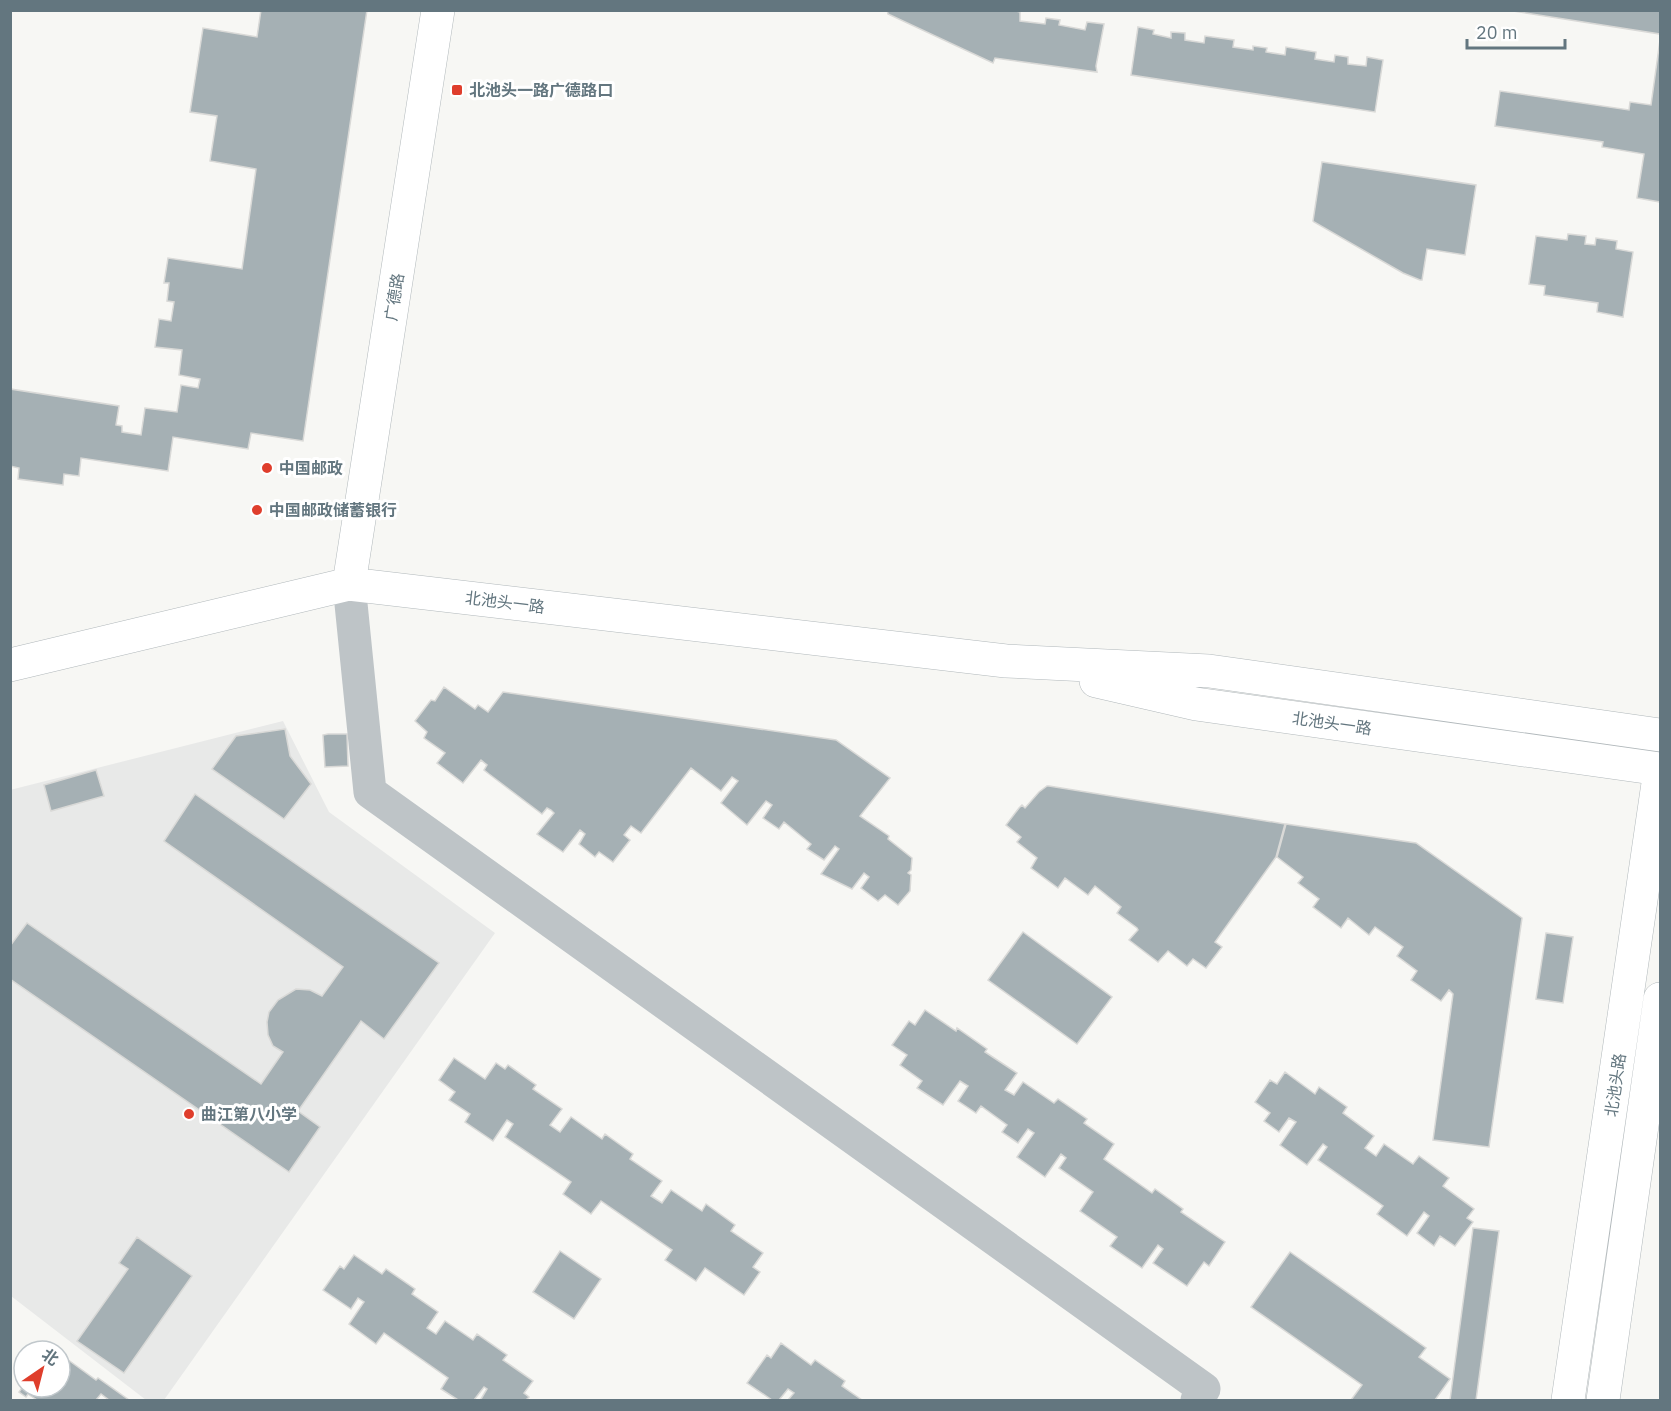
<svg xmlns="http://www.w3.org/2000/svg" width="1671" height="1411" font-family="'IBM Plex Sans','Noto Sans SC',sans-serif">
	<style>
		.built { fill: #e8e9e8 }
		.building { fill: #a5b0b4; stroke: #d9d9d7; stroke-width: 1.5 }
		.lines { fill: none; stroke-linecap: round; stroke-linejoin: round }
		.secondary-casing { stroke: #b1b8bb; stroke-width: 34 }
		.street { stroke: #bec4c7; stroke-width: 33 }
		.secondary { stroke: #fff; stroke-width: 33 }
		.poi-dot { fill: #df3e2c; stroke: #fff; stroke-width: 2 }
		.labels { text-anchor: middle; stroke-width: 6; stroke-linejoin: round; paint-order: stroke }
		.poi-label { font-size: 16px; font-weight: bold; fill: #63767f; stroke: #fff; text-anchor: start }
		.street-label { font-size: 16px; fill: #63767f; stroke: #fff }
	</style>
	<rect width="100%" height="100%" fill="#f7f7f4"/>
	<path class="built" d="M283,721l46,91 166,121 -331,467h-18l-135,-104 -1,-506z"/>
	<path class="building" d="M261,10h106l-64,431 -52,-8 -3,16 -75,-12 -5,34 -87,-13 -2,18 -15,-2 -1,11 -45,-6 1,-11 -9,-2v-77l109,17 -3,19 6,1v6l19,3 4,-27 32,4 4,-27 17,3 2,-9 -21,-4 3,-25 -27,-3 4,-28 12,2 3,-19 -7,-1 2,-18h-5l4,-25 74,11 14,-100 -46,-8 7,-45 -27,-4 13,-84 54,9z
		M887,10h125l8,2v9l25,3 1,-6 14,2 -1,5 26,5 2,-8 17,2 -8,42 1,6 -102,-14 -2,5 -105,-49z
		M1507,10h153v24z
		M1138,27l16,3 -1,4 18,4v-6l14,1v7l19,3 1,-7 29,4 -1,7 20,3v-4l14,2 -1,4 19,3 1,-8 30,5 -1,7 19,3 1,-7 13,2v7l18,2 1,-9 16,3 -8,52 -244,-37z
		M1660,40v162l-23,-4 7,-44 -42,-7 1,-5 -108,-16 5,-35 129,19 1,-8 21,3z
		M1322,162l154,23 -11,70 -38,-6 -5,31h-2l-17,-7 -89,-51 -1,-1z
		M1568,234l18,2 -1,8 10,1 1,-7 21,3 -1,8 17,3 -10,65 -26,-5 1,-9 -54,-8 1,-9 -16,-2 7,-48 31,4z
		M444,687l31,22 3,-4 10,7 15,-20 333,48 54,38 -30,38 29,20 -1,3 24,19 -1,12 -3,3 3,2 -1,16 -12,14 -13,-10 -7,6 -17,-13 8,-11 -5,-4 -12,16 -31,-15 18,-25 -4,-3 -11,14 -17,-11 4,-5 -27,-22 -5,7 -16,-11 9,-13 -6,-4 -19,24 -26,-22 17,-22 -6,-4 -11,14 -30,-23 -50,65 -10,-7 -7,9 6,5 -17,22 -14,-10 -4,5 -16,-13 6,-10 -5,-4 -17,22 -26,-18 17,-21 -3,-3 -4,-2 -5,6 -53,-40 -5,-4 3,-5 -6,-5 -18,23 -26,-20 8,-10 -21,-15 3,-6 -12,-11 16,-21 4,1z
		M285,729l5,27 21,28 -27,35 -72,-50 24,-33z
		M328,734h19l1,32 -23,1 -2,-32z
		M96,770l8,26 -53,15 -7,-26z
		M1047,786h2l236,38 -9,33 -61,85 7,5 -16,21 -13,-9 -6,7 -19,-15 -10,11 -29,-22 9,-10 -1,-2 -20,-15 4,-6 -26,-21 -7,9 -23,-17 -7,10 -27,-20 6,-10 -20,-16 4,-5 -15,-12 13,-17 3,-3 3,3 14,-16z
		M195,794l244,169 -55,76 -23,-18 -63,90 22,16 -31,45 -279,-193v-33l17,-23 234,161 22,-32 -10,-6 -5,-11 -1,-13 2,-10 9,-12 18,-11 14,1 12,6 21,-29 -179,-126z
		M1286,824l130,19 106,75 -33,229 -56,-7 20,-146 -4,-4 -8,11 -30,-21 6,-9 -20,-15 6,-9 -28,-20 -6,8 -21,-17 -7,10 -28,-21 6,-8 -21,-16 5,-6 -26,-20z
		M1023,932l89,65 -35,47 -89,-64z
		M1546,933l27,4 -10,66 -27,-4z
		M925,1010l31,21 1,-3 30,21 -2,3 32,21 -12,17 9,5 9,-13 31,21 4,-4 29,20 -3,4 30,21 -10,15 48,34 3,-4 28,20 -2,3 44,30 -16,24 -5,-4 -17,24 -34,-23 10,-14 -5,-4 -16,23 -32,-22 7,-9 -37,-26 13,-19 -34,-24 7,-10 -5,-4 -16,23 -28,-20 17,-24 -6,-4 -10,14 -16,-11 5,-7 -26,-19 -5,7 -18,-12 10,-15 -8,-5 -17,24 -26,-17 5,-7 -22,-16 7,-10 -15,-10 17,-24 6,4z
		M454,1058l31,21 11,-16 9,6 3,-4 28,20 -3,4 29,20 -12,16 10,7 11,-15 31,22 3,-5 28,20 -3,5 32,22 -11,15 11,7 9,-13 31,21 4,-7 29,21 -4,6 32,22 -10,14 7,5 -16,23 -39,-27 -9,13 -31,-21 7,-10 -71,-49 -10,13 -28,-20 8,-12 -66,-45 8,-13 -6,-4 -14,21 -28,-19 5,-8 -21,-14 6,-8 -16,-12z
		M1285,1072l30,22 4,-7 28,20 -4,6 31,23 -9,12 11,8 8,-12 29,20 6,-8 30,22 -6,8 31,23 -7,9 6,4 -18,24 -15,-10 -6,10 -17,-13 12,-17 -5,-4 -17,24 -30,-22 6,-8 -65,-46 9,-13 -4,-3 -16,21 -27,-20 16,-23 -7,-4 -10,14 -15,-11 6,-8 -15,-11 15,-22 7,4z
		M1473,1228l26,3 -23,169h-26z
		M137,1237l55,39 -68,97 -47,-32 51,-72 -9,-6z
		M560,1251l41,28 -27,40 -41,-27z
		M1290,1252l136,96 -7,9 31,22 -15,21h-84l11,-15 -111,-78z
		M354,1255l28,19 4,-5 29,20 -3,5 26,18 -11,16 9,6 9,-13 28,19 4,-6 30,21 -4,5 30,21 -9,12 5,4 -3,3h-43l-2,-1 6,-10 -3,-2 -10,13h-16l-17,-11 7,-11 -64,-45 -8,11 -27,-20 15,-22 -6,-4 -7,11 -28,-19 17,-24 4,3z
		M781,1343l30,22 4,-5 30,21 -3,5 20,14h-74l6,-7 -6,-4 -9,11h-7l-25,-17 20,-28 4,3z
		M52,1345l9,6 -1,2v-2h-12z
		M60,1354l36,26 2,-2 31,22h-20l-8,-6 -5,6h-59l-9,-6 -2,3 -7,-5 5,-7v2h36z"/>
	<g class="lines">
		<defs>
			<path id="secondary" d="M349,584l89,-574
				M10,665l339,-81 657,77 203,10 451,64
				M1096,681l100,23 464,65
				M1568,1400l92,-630
				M1603,1400l57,-401"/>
		</defs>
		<use href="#secondary" class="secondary-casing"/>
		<path class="street" d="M349,584l21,208 834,597 -7,11"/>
		<use href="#secondary" class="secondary"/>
	</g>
	<g class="poi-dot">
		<rect x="451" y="84" width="12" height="12" rx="3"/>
		<circle cx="267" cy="468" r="6"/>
		<circle cx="257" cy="510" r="6"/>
		<circle cx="189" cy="1114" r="6"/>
	</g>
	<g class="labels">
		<g class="poi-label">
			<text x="469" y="96">北池头一路广德路口</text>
			<text x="279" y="474">中国邮政</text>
			<text x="269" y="516">中国邮政储蓄银行</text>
			<text x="201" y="1120">曲江第八小学</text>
		</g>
		<g class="street-label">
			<text transform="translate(394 297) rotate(-81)" y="6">广德路</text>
			<text transform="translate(505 602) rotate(7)" y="6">北池头一路</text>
			<text transform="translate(1332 723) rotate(8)" y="6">北池头一路</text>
			<text transform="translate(1615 1085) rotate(-82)" y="6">北池头路</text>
		</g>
	</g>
	<rect width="1671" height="1411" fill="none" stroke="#63767f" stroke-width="24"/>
	<g transform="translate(42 1369) rotate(35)"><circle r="28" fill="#ffffff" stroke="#c1c8cc" stroke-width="1.5"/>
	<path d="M0-4.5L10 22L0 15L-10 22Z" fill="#df3e2c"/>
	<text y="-9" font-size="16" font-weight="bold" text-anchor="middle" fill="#63767f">北</text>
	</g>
	<path d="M1467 39v9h98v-9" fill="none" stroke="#63767f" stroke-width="3"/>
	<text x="1476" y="39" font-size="18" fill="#63767f" stroke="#ffffff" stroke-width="4.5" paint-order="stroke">20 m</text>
</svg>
